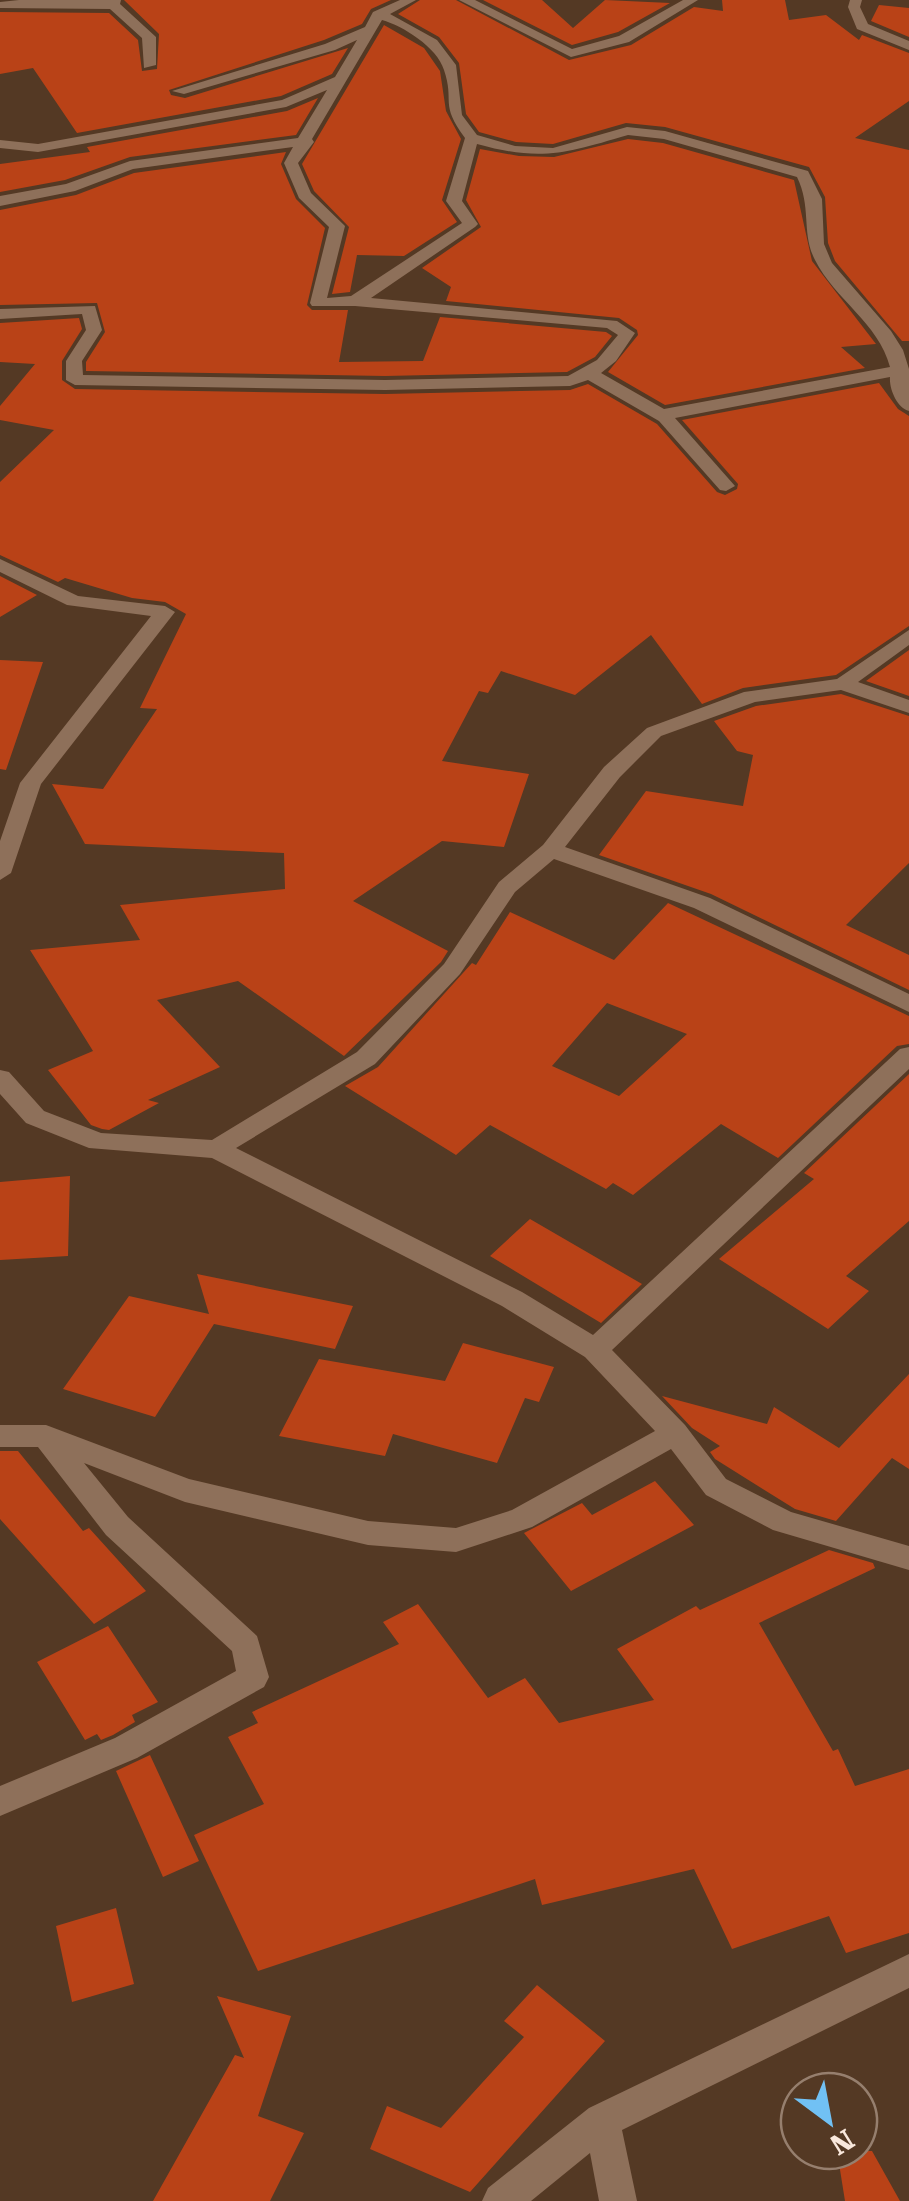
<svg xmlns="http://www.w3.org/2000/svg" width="909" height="2201" font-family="'Roboto Serif',serif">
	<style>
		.building { fill: #b94217; fill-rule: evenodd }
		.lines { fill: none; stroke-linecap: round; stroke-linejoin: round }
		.minor { fill: #8e705a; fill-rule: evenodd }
	</style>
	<rect width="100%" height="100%" fill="#543924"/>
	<path class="building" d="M124,0h267l-20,9 -9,15 -38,16 -155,50 2,5 14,3 163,-50 -16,26 -51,22 -204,37 -44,-65 -33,6v-62l109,1 29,27 4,31 15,-2 2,-35z
		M420,0h36l113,60 62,-15 63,-38 29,4 -1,-11h63l4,20 37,-5 33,25 3,-5 47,18v48l-54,37 54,12v191h-7l-67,-80 -7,-18 -3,-46 -16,-30 -144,-40 -39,-4 -73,21 -37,-2 -37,-10 -13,-18 -7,-51 -20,-26 -41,-23z
		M483,0h59l31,28 32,-28 65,3 -52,29 -46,13z
		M879,5l30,3v29l-38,-16z
		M384,25l40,23 16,23 6,40 15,28 -19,61 15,22 -53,34 -47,-1 -7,37 -18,2 17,-67 -35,-36 -12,-27z
		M318,98l-22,37 -166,22 -65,23 -65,12v-28l90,-12 -3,-5 200,-36z
		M628,139l35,4 131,37 18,81 64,83 -35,3 24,21 -200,37 -57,-33 30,-37 -1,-5 -18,-12 -173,-17 5,-14 -29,-19 59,-41 -15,-27 14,-51 39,7 35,1z
		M286,152l-5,12 15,35 29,29 -18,77 5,5h36l-9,52 84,-1 17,-44 166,15 6,4 -17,21 -28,15 -182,4 -299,-5v-9l19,-30 -8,-29 -97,2v-95l76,-15 58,-22z
		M79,318l3,11 -20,32v19l13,9 310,5 185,-4 18,-6 69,40 60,68 8,3 12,-6 1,-5 -56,-64 197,-37 19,26 11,7v210l-73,49 -93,13 -41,16 -51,-69 -76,60 -74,-24 -13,22 -9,-2 -37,70 87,13 -25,73 -62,-6 -89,60 95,50 -7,11 -97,94 -106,-75 -81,19 63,67 -72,33 11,3 -50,27 -7,-1 -11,-4 -43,-55 45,-19 -63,-101 110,-10 -20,-35 165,-16 -1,-36 -199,-9 -33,-60 51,5 54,-80 -17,-1 46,-94 -21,-12 -33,-4 -67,-20 -7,4 -58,-27v-73l54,-52 -54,-10v-14l35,-42 -35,-2v-39z
		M0,576l37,19 -37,22z
		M909,650v46l-43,-15z
		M0,660l43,2 -37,108 -6,-1z
		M841,694l68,22v147l-63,62 63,30v35l-198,-96 -112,-39 47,-64 97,15 10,-51 -16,-4 -23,-30 42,-15z
		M668,903l241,113v28l-12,2 -119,112 -57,-34 -88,71 -20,-12 -7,6 -116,-64 -34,30 -111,-69 33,-19 94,-104 4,2 34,-53 104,48zM607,1003l80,31 -68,62 -67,-30z
		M909,1074v147l-63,55 23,15 -41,38 -109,-70 95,-80 -10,-6z
		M70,1176l-2,80 -68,4v-78z
		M530,1219l112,65 -41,39 -111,-67z
		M197,1274l156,32 -18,43 -121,-25 -59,93 -92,-28 66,-93 80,18z
		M463,1343l91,24 -15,35 -14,-4 -28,65 -104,-29 -8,22 -106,-20 40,-77 126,22z
		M909,1374v95l-17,-11 -56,63 -41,-12 -80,-50 -5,-7 10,-6 -28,-18 -30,-32 105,28 7,-17 65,41z
		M0,1451h18l65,80 6,-3 57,63 -52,33 -94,-105z
		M655,1481l39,44 -123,66 -47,-58 58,-30 10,12z
		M829,1550l44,13 2,5 -116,55 74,128 5,-2 17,37 54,-17v164l-63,20 -17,-37 -97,33 -38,-80 -152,36 -7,-26 -277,92 -64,-136 70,-31 -36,-67 30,-14 -6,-11 147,-68 -16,-22 35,-18 70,94 37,-20 34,45 95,-23 -37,-51 79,-43 4,4z
		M108,1626l50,76 -26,13 3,7 -22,13 -12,5 -4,-6 -12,6 -48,-78z
		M150,1755l49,106 -36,16 -47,-106z
		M116,1908l18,76 -62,18 -16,-76z
		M537,1985l68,56 -135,151 -100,-43 17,-43 54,22 83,-91 -20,-16z
		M217,1996l74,20 -33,100 46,17 -34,68h-117l82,-146 9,3z
		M837,2151h35l28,50h-55z"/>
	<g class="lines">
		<path class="minor" d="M19,0h102l-1,4 36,33v28l-12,3 -2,-30 -32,-29 -110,-1v-6z
			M400,0h16l-26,14 47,26 19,25 6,50 15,20 38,11 38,2 74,-21 38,4 143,40 14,28 2,45 8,19 59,68 12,19 6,19v42c-12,-3 -20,-22 -19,-34l-215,41 60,68 -9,5 -6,-1 -61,-69 -71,-41 -18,6 -185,4 -310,-5 -9,-5v-19l20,-31 -4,-16 -82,5v-10l95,-3 7,24 -20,31 1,14 302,5 183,-4 29,-16 21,-25 -11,-7 -252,-22h-43l-2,-3 19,-76 -30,-29 -15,-35 9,-16 -160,22 -58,22 -75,15v-10l66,-12 64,-23 168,-23 29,-48 -41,17 -248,45 -38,-4v-8l38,4 244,-44 53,-23 22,-37 -22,10 -151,44 -12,-3 153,-47 40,-17 8,-15zM382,20c21,6 55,27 62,50 11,32 -5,33 21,68l-19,63 16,22 -111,73 -24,2 18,-72 -34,-33 -13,-30 16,-21 -2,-3zM628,135l36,4 133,38c15,31 4,56 18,83 20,40 63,62 75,107l-226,42 -63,-36 15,-12 19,-28 -18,-12 -246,-23 104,-71 3,-3 -16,-23 15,-57c65,18 89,9 151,-9z
			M459,0h16l97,49 47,-13 64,-36h15l-69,42 -58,15z
			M850,0h12l-2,7 8,17 41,17v9l-52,-21 -9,-22z
			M0,559l78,37 87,10 10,6 -134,172 -30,89 -11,7v-39l20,-58 131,-167 -84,-11 -67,-33z
			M909,630v15l-51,37 51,18v13l-68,-23 -86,12 -94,34 -41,41 -55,70 145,51 199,96v18l-215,-104 -140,-49 -39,33 -55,82 -85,90 -139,84 286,144 71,43 307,-286 9,-2v22l-297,281 73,75 41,54 65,33 118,34v24l-136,-40 -67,-35 -35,-46 -139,78 -76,25 -88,-7 -183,-43 -101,-39 44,54 129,119 12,41 -5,10 -127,71 -137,58v-30l115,-48 121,-67 -4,-20 -126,-116 -68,-88h-38v-22h46l143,54 179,42 88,7 56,-18 143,-79 -70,-74 -83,-51 -290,-148 -123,-10 -63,-25 -26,-29v-24l9,2 35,39 57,22 111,7 145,-88 87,-88 55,-82 44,-37 61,-78 43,-39 97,-36 93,-13z
			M909,1954v34l-287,142 15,71h-38l-9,-48 -59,48h-49l6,-13 101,-80z"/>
	</g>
	<g transform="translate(829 2121) rotate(148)"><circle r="48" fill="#543924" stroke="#967f6e" stroke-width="2.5"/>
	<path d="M0-8L18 38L0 25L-18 38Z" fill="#71c1f4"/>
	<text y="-15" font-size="28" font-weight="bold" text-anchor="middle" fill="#f9e8dc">N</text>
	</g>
</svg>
